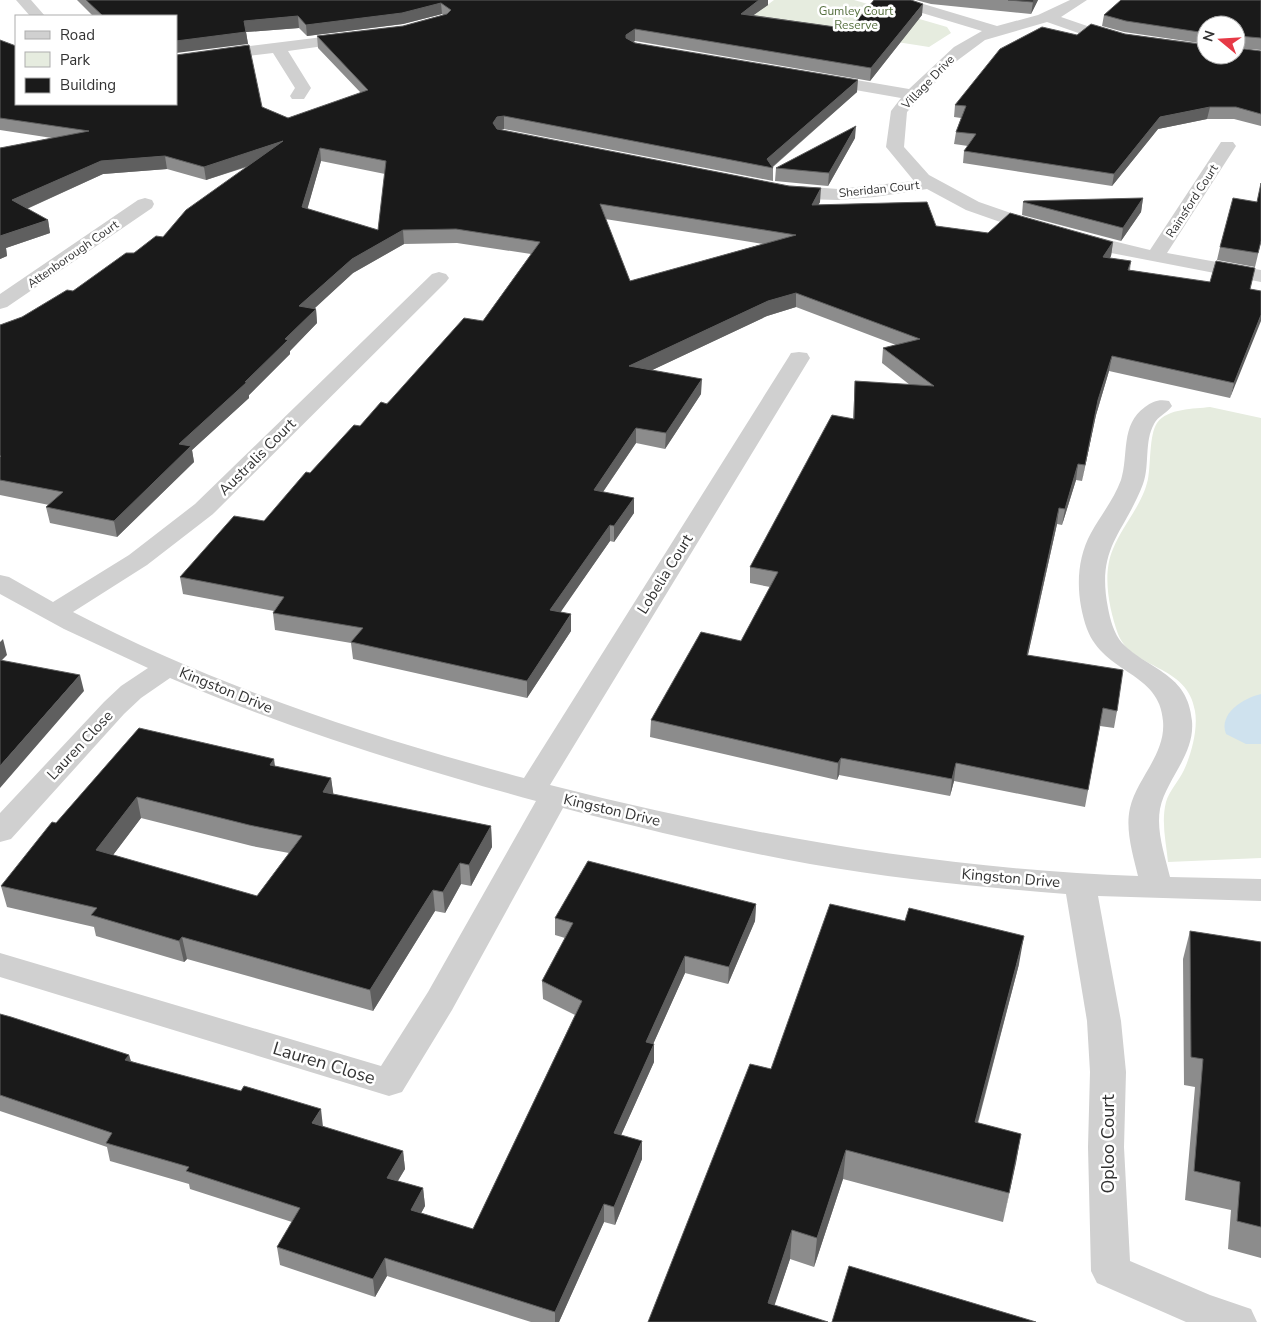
<svg xmlns="http://www.w3.org/2000/svg" width="1261" height="1322" font-family="'Nunito Sans',sans-serif">
	<style>
		.green { fill: #e6ecdf }
		.water { fill: #cfe2ee }
		.lines { fill: none; stroke-linecap: round; stroke-linejoin: round }
		.minor { fill: #d0d0d0; fill-rule: evenodd }
		.wall { fill: #8c8c8c; fill-rule: evenodd }
		.shaded-wall { fill: #5f5f5f }
		.building { fill: #1a1a1a; stroke: #5f5f5f; fill-rule: evenodd }
		.labels { text-anchor: middle; stroke-width: 5; stroke-linejoin: round; paint-order: stroke }
		.far-park-label { font-size: 12px; fill: #56703f; stroke: #fff }
		.far-street-label { font-size: 12px; fill: #333; stroke: #fff }
		.street-label { font-size: 15px; fill: #333; stroke: #fff }
		.near-street-label { font-size: 18px; fill: #333; stroke: #fff }
	</style>
	<rect width="100%" height="100%" fill="#fff"/>
	<path class="green" d="M774,0h80l93,27 4,6 -22,14 -180,-28z
		M1210,407l51,11v440l-93,4c-2,-20 -7,-40 -2,-60 3,-11 13,-21 18,-32 8,-17 14,-42 11,-59 -7,-47 -63,-41 -77,-77 -9,-25 -16,-60 -5,-85 10,-25 29,-43 35,-70 3,-15 1,-44 9,-56 11,-15 37,-14 53,-16z"/>
	<path class="water" d="M1261,694v50h-15l-20,-10c-8,-20 17,-36 35,-40z"/>
	<g class="lines">
		<path class="minor" d="M16,0h15l14,16h-15z
			M887,0h23l87,26 41,-11 32,-15h17l-26,17 32,11 32,8 3,3 -3,3 -5,2 -36,-9 -37,-13 -62,18 -31,23 -47,49 -3,35 25,28 50,27 64,22 107,26 71,-108h12l3,4 -69,107 94,17v12l-155,-30 -77,-20 -63,-22 -39,-21 -52,8 -37,3 -37,-1 -24,-4 -3,-4 3,-4 6,-2 55,4 76,-8 -28,-34 5,-36 10,-13 -80,-14 -8,-5 8,-5 88,15 45,-42 28,-16 -93,-28z
			M355,33l8,5 -3,3 -72,10 23,37 -7,11h-12l-2,-3 5,-8 -22,-35 -97,12v-10z
			M145,198l7,2 2,4 -2,4 -145,99 -7,2v-15l138,-94z
			M439,272l7,2 3,4 -3,4 -233,232 -66,51 -74,47c141,74 298,125 451,166l264,-420 3,-5 8,-1 8,1 3,5 -260,427c193,49 388,84 588,91 -5,-21 -13,-46 -8,-68 7,-30 36,-54 33,-87 -3,-49 -59,-47 -76,-92 -11,-31 -12,-67 4,-96 10,-18 23,-34 30,-53 8,-25 -1,-55 24,-73 8,-6 14,-8 24,-6l3,5c-5,7 -14,10 -18,18 -10,18 -4,41 -11,60 -19,50 -47,63 -35,124 2,11 6,26 14,35 28,28 66,30 70,78 3,34 -26,58 -32,88 -4,22 5,47 10,68l91,2v22l-163,-5 23,125 5,51 -2,75 6,114 80,34 41,14 6,13h-71l-89,-39 -6,-12 -3,-124 2,-75 -3,-51 -21,-127c-86,-7 -171,-15 -256,-30 -83,-15 -166,-35 -247,-56l-111,202 -50,82 -13,4 -389,-119v-24l381,113 47,-74 108,-191c-124,-34 -247,-72 -366,-123l-29,20 -17,16 -113,125 -11,3v-29l104,-111 17,-16 27,-18 -84,-39 -64,-35v-19l9,2 44,25 76,-47 66,-51 237,-230z"/>
	</g>
	<path class="wall" d="M77,0h691v5l-15,10 97,14 72,-14 -52,66 -235,-40 -2,1 224,50 -84,75v14l-269,-52 -3,1 319,72 -2,3 118,21 52,7 125,9 -2,14 -1,2 21,3 -1,9 131,21 -31,107 -121,-27 -13,44 -14,66 -6,-1 -14,45 -5,-1 -29,131 89,56 -3,17 -14,-2 -15,81 -131,-26 -4,15 -111,-21 -2,5 -187,-43 1,-17 90,-79 29,-54 -20,-4v-16l103,-148 2,-38 55,4 -28,-22 1,-15 13,-3 -100,-38 -29,9 -115,54 49,24 -36,55 -29,-6 -33,49 31,6v15l-20,29 -4,-1 -50,71 11,19 -44,67 -174,-39 -2,-16 -76,-13 -2,-17 1,-2 -91,-17 -3,-17 84,-56 46,-48 50,-47 123,-105 48,-67 -74,-11 -53,1 -51,29 -39,35 2,1 1,14 -27,28v3l-41,41v3l-57,52 2,12 -77,75 -67,-14 -4,-16 3,-2 -49,-10v-170l22,-8 51,-26 61,-38 29,-16 84,-70 -41,13 -39,-11 -64,5 -76,35 21,11 2,13 -44,15 1,8 -7,3v-111l52,-10 -52,-8v-90l16,64 246,3 26,11 73,-25 -43,-45 -1,-12 86,-10 40,-11 -1,-1 -39,10 -96,12 -8,-8 -53,4 2,12 -72,-28h-83zM321,161l64,13 -7,56 -71,-21zM605,219l109,17 49,8 -133,37z
		M916,0h122l-7,14 -100,-10z
		M1261,0v50l-25,-2v-23h-30v19l-82,-12 -22,-6 2,-11z
		M1125,34l136,17v75l-27,-7h-27l-49,10 -46,57 -149,-23 1,-12 4,-5 -14,-2 2,-12 5,-14 -7,-1 1,-12 122,-70z
		M855,138l-27,48 -53,-5 1,-13z
		M1143,198l-2,14 -20,29 -99,-26 1,-13z
		M1261,242l-6,25 -38,-7 3,-13z
		M139,728l136,39 56,11 2,16 158,32 1,21 -21,39 -10,-2 -16,29 -10,-2 -62,100 -186,-52 -3,3 -88,-26 -2,-9 -87,-20 -6,-21zM141,818l111,28 37,7 -32,43 -144,-41z
		M756,904l-1,17 -27,63 -43,-11 -32,71 1,18 -33,73 21,24 -27,66 -11,-3 -45,100h-28l-144,-46 -12,21 -95,-32 -3,-18 15,-25 -102,-33 -1,-5 -79,-23 -3,-14 -107,-36v-97l129,41 2,6 192,66 80,24 2,18 -7,12 25,7 2,18 -4,7 52,16 102,-214 -32,-16 -1,-18 23,-43 -10,-3v-17z
		M1190,931l71,11v316l-33,-9 3,-39 -46,-10 10,-113 -11,-2 -1,-126z
		M1019,964l-41,159 43,11 -18,88 -160,-43 -29,88 -24,-8 -16,46 -126,17 123,-253z"/>
	<path class="shaded-wall" d="M759,0h9v5l-28,20 1,-11z
		M1034,0h4l-7,14 2,-12z
		M441,3l1,11 -39,10 -96,12 -1,-11z
		M923,4l-1,11 -52,66 1,-13z
		M298,16l1,12 -53,4 2,12 -72,9v-12l68,-20z
		M635,29v12l-9,5v-11z
		M858,80l-1,12 -85,75 -5,-8z
		M1210,107l-3,12 -49,10 -46,57 2,-12 46,-57z
		M504,116v13l-6,1 -5,-7 4,-6z
		M856,126l-1,12 -27,48 1,-13z
		M283,141l1,13 -78,26 -2,-13z
		M320,148l1,13 -17,60 -2,-14z
		M165,156l2,13 -64,5 -88,40 -3,-14 89,-39z
		M821,188l-1,14 -9,16 1,-13z
		M1143,198l-2,14 -20,29 2,-13z
		M48,220l2,13 -44,15 1,8 -7,3v-23z
		M403,230l1,14 -51,29 -52,48 -2,-15 53,-47z
		M1113,242l-2,14 -10,15 2,-14z
		M796,293v14l-29,9 -138,65v-15l139,-65z
		M316,309l1,14 -27,28v3l-41,41v3l-57,52 2,12 -77,75 -3,-16 65,-77 66,-62 40,-43z
		M1261,315v6l-31,77 4,-15z
		M1112,356l-3,15 -13,44 -14,66 16,-81z
		M702,379l-1,15 -36,55 1,-16z
		M636,428v15l-42,62v-15z
		M1078,464l-2,16 -14,45 3,-16z
		M634,498v15l-20,29v-16z
		M1059,508l-2,16 -33,148 3,-17z
		M610,525v16l-59,85 -1,-16z
		M571,614v17l-44,67v-17z
		M3,639l4,16 -7,7v-20z
		M80,675l4,16 -84,97v-22z
		M841,758l-2,17 -2,5 1,-17z
		M274,759l3,21 -7,-15z
		M956,763l-2,18 -4,15 2,-17z
		M331,778l3,20 -11,-6z
		M137,797l4,21 -40,53 -5,-21z
		M491,826l1,21 -21,39 -2,-21z
		M460,863l1,21 -16,29 -2,-21z
		M433,890l2,21 -62,100 -3,-21z
		M756,904l-1,17 -27,63 1,-17z
		M1024,936l-5,28 -49,187 5,-29z
		M182,937l5,22 -3,3 -5,-21z
		M685,956v17l-39,87v-18z
		M654,1044v18l-40,89v-18z
		M129,1055l5,18 -9,-13z
		M321,1109l2,18 -11,-4z
		M1021,1134l-5,29 -13,59 6,-29z
		M642,1141v18l-27,66 -1,-18z
		M846,1150l-3,29 -29,88 3,-29z
		M403,1151l2,18 -16,26 -2,-17z
		M423,1188l2,18 -12,22 -2,-18z
		M604,1204v18l-45,100h-4v-10z
		M792,1230l-2,29 -21,63 -1,-19z
		M385,1258l2,18 -12,21 -2,-18z"/>
	<path class="building" d="M86,0h673l-18,14 109,15 24,-29h37l12,4 -52,64 -236,-39 -9,6v3l9,5 223,37 -91,79 6,9 -269,-52 -7,1 -4,6 4,6 292,57 32,2 -9,17 115,-3 9,24 52,7 22,-20 103,29 -10,15 28,4 -3,9 82,12 6,-21 39,7 -5,21 11,2v24l-27,68 -122,-27 -14,44 -13,65 -7,-1 -13,45 -6,-1 -32,147 96,15 -6,41 -14,-3 -15,82 -132,-27 -4,16 -111,-21 -3,5 -187,-43 50,-88 40,9 37,-69 -28,-5 82,-152 22,4 1,-38 79,5 -51,-38 37,-9 -124,-46 -28,8 -139,65 73,13 -36,54 -30,-5 -42,62 40,8 -20,28 -4,-1 -60,85 21,4 -44,67 -176,-39 12,-14 -90,-15 11,-16 -104,-20 54,-61 30,5 42,-49 4,1 44,-48 6,1 21,-24 6,2 77,-86 19,3 57,-79 -84,-13 -53,1 -51,29 -53,47 17,3 -31,30 3,1 -43,42h2l-68,62 12,2 -77,75 -68,-14 17,-15 -63,-12v-23l1,-1h-1v-131l22,-8 45,-27 6,1 53,-38h8l22,-17 7,1 23,-27 97,-69 -79,26 -39,-11 -64,5 -89,39 36,20 -48,16v-88l89,-17 -89,-13v-78l16,6v58h160v-49l73,-10 13,62 26,11 80,-28 -51,-54 86,-10 44,-12 4,-4 -10,-7 -39,10 -96,12 -8,-9 -54,5 2,11 -70,9v-25h-73zM320,148l66,13 -8,69 -76,-23zM600,204l196,31 -166,46z
		M1008,0h26l-1,2z
		M1121,0h140v38l-23,-2 -2,6v-17h-30v8l-80,-12 -22,-6z
		M1091,24l34,10 81,11v10h30v-7l25,3v63l-25,-7h-26l-50,10 -46,57 -150,-23 12,-17 -20,-2 10,-26 -11,-1 45,-56 42,-22 35,8z
		M856,126l-27,47 -53,-5z
		M1261,183v58l-3,12 -38,-6 13,-49 24,4z
		M1143,198l-20,30 -100,-26 1,-1z
		M0,660l80,15 -80,91z
		M139,728l135,31 -4,6 61,13 -8,14 168,34 -22,39 -9,-2 -17,29 -10,-2 -63,100 -188,-53 -3,4 -88,-26 6,-7 -96,-22 51,-64 4,1zM137,797l112,28 53,11 -45,60 -161,-46z
		M588,861l168,43 -27,63 -44,-11 -39,86 8,2 -40,89 28,8 -28,66 -10,-3 -49,108 -170,-54 -12,21 -96,-32 23,-39 -114,-37 3,-4 -83,-24 6,-10 -112,-38v-81l11,3 118,38 -4,5 116,31 3,-5 77,23 -9,14 91,28 -16,27 36,10 -12,22 62,19 109,-228 -40,-20 31,-58 -18,-5z
		M830,904l75,17 4,-13 115,28 -49,186 46,12 -12,59 -163,-43 -29,88 -25,-8 -24,73 60,19h-180l102,-258 21,5z
		M1190,931l71,11v285l-24,-6 3,-39 -46,-11 9,-112 -12,-2z
		M849,1266l187,56h-204z"/>
	<g class="labels">
		<g class="far-park-label">
			<text x="856" y="15">Gumley Court<tspan x="856" dy="14">Reserve</tspan></text>
		</g>
		<g class="far-street-label">
			<text transform="translate(928 82) rotate(-46)" y="4">Village Drive</text>
			<text transform="translate(879 189) rotate(-6)" y="4">Sheridan Court</text>
			<text transform="translate(1192 201) rotate(-57)" y="4">Rainsford Court</text>
			<text transform="translate(73 254) rotate(-35)" y="4">Attenborough Court</text>
		</g>
		<g class="street-label">
			<text transform="translate(257 457) rotate(-45)" y="5">Australis Court</text>
			<text transform="translate(665 574) rotate(-58)" y="5">Lobelia Court</text>
			<text transform="translate(226 690) rotate(22)" y="5">Kingston Drive</text>
			<text transform="translate(80 745) rotate(-47)" y="5">Lauren Close</text>
			<text transform="translate(612 810) rotate(13)" y="5">Kingston Drive</text>
			<text transform="translate(1011 878) rotate(5)" y="5">Kingston Drive</text>
		</g>
		<g class="near-street-label">
			<text transform="translate(324 1063) rotate(17)" y="6">Lauren Close</text>
			<text transform="translate(1108 1144) rotate(-90)" y="6">Oploo Court</text>
		</g>
	</g>
	<rect x="15" y="15" width="162" height="90" fill="#ffffff" stroke="#adadad"/>
	<rect x="25" y="31" width="25" height="8" fill="#d0d0d0" stroke="#adadad"/>
	<text x="60" y="40" font-size="15" fill="#333333">Road</text>
	<rect x="25" y="52" width="25" height="15" fill="#e6ecdf" stroke="#adadad"/>
	<text x="60" y="65" font-size="15" fill="#333333">Park</text>
	<rect x="25" y="78" width="25" height="15" fill="#1a1a1a" stroke="#adadad"/>
	<text x="60" y="90" font-size="15" fill="#333333">Building</text>
	<g transform="translate(1221 40) rotate(288)"><circle r="24" fill="#ffffff" stroke="#adadad"/>
	<path d="M0-4L9 19L0 12L-9 19Z" fill="#e63946"/>
	<text y="-8" font-size="14" font-weight="bold" text-anchor="middle" fill="#333333">N</text>
	</g>
</svg>
